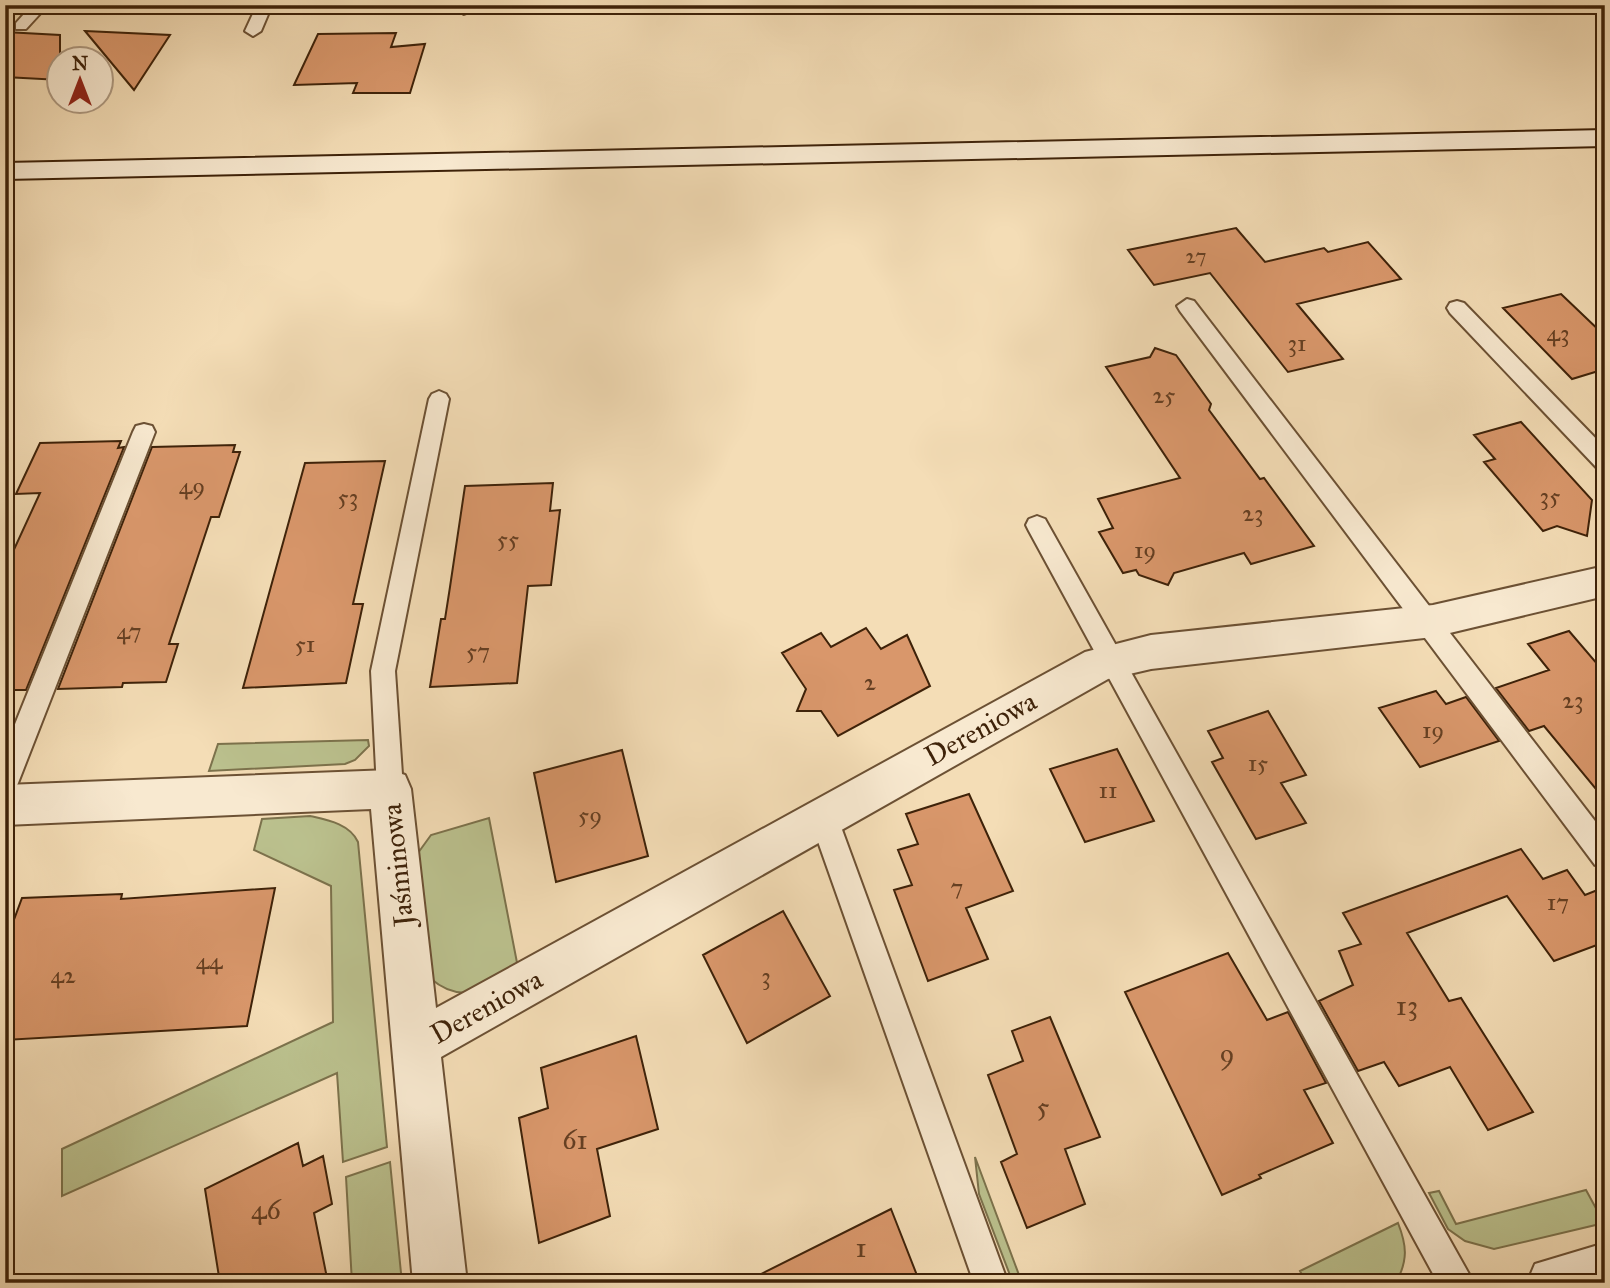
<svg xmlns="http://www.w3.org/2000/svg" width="1610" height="1288" font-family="'IM FELL Great Primer',serif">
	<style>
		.green { fill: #bbc18e; stroke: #7c724c; stroke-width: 2 }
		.building { fill: #d9976b; stroke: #3e2209; stroke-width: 2 }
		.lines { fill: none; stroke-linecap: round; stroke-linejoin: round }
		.service-casing { stroke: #6c5134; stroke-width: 4 }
		.minor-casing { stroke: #6c5134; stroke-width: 4 }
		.secondary-casing { stroke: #3e2209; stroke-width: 4 }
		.service { fill: #f8e9d0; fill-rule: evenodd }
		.minor { fill: #f8e9d0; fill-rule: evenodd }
		.secondary { fill: #f8e9d0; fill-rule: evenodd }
		.labels { text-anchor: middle; stroke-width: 5; stroke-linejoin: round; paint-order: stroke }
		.far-number-label { font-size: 21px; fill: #653f22 }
		.number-label { font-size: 24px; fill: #653f22 }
		.street-label { font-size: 28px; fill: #3e2209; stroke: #f8e9d0 }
		.near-number-label { font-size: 28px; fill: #653f22 }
	</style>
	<rect width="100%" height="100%" fill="#f4ddb6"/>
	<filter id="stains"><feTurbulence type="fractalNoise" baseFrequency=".00286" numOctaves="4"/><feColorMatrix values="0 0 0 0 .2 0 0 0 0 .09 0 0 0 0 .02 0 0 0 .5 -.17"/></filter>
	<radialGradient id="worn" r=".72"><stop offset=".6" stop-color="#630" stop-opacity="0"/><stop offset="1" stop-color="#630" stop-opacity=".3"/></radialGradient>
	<path class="green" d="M368,740l1,6 -14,14 -10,4 -136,7 9,-27z
		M310,816c18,4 40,8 48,26l29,305 -44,15 -6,-89 -275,123v-47l271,-127 -2,-136 -77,-36 8,-31z
		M489,818l30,155c-33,15 -57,33 -89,5l-12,-125 13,-18z
		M975,1157l47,126h-9l-34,-89z
		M390,1162l12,121h-50l-6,-106z
		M1586,1190l18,33 -110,26 -29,-8 -17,-12 -19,-36 10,-2 17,33z
		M1398,1223c9,23 10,37 -2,60h-90l-6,-12z"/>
	<path class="building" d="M85,31l85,4 -36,55z
		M5,32l55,3v45l-55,-3z
		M396,33l-5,14 34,-3 -15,49h-57l4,-10 -63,2 24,-51z
		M1236,228l29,34 59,-14 4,4 40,-10 33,37 -104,25 46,55 -55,13 -78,-99 -56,12 -26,-35z
		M1561,294l44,42v33l-33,10 -69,-71z
		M1155,348l21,7 35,49 -2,6 51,69 4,-1 50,68 -63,18 -7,-11 -70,20 -6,12 -29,-10 -3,-5 -13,3 -24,-41 14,-4 -15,-29 82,-21 -74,-111 44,-10z
		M1521,422l71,78 -5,36 -30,-10 -14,5 -59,-69 11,-3 -21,-24z
		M121,441l-3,7 6,-1 -98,243h-21v-121l35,-76 -24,1 24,-51z
		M235,445l-2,7h7l-21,65h-8l-42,127h9l-12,38 -43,1 -1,4 -64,2 94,-242z
		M385,461l-32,143h10l-17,79 -103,5 62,-225z
		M553,483l-3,28 10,-1 -9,75 -23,1 -11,97 -87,4 11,-68h4l5,-32 15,-101z
		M866,628l15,21 26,-14 23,51 -92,50 -17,-25h-24l9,-22 -24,-36 39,-20 10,14z
		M1569,631l36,42v127l-61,-74 -15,5 -33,-43 53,-18 -21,-26z
		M1436,691l10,13 20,-7 33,44 -79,26 -41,-59z
		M1268,711l38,64 -25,8 25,40 -50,16 -44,-77 11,-4 -15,-27z
		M1117,749l37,72 -69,21 -35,-73z
		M622,750l26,106 -92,26 -22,-109z
		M969,794l44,97 -47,17 22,51 -60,22 -34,-91 18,-5 -14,-35 20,-6 -12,-30z
		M1521,849l22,30 24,-9 18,25 20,-8v55l-51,19 -47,-65 -100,37 42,68 12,-3 72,114 -45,18 -38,-63 -51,19 -15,-24 -26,9 -39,-70 34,-16 -14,-34 22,-7 -18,-31z
		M275,888l-28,138 -242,14v-96l17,-46 100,-4 -1,5z
		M783,911l47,85 -83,47 -44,-88z
		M1228,953l39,67 21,-8 38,71 -22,7 29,53 -74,32 2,3 -39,17 -97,-203z
		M1050,1017l50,120 -35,12 20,55 -58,24 -26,-66 16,-8 -29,-79 35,-14 -11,-30z
		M636,1036l22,93 -61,20 13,67 -71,27 -20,-125 29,-10 -7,-40z
		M298,1143l5,23 20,-10 9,48 -18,9 14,70h-108l-15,-94z
		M891,1209l29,74h-177z"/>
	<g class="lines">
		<defs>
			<path id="service" d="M32,5h16l-22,24h-10v-6z
				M257,5h15l-11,26 -8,5 -8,-5z
				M458,5h15l-4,7 -5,2 -8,-5z
				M655,5h16l-3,8h-10z
				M1255,5h16v1l-8,5z
				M1187,299l7,2 411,533v35l-10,-4 -415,-554 -3,-5z
				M1457,301l7,2 141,145v22l-8,-2 -147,-155 -3,-5 3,-5z
				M439,391l7,3 3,5 -54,272 8,118 -4,9 -9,3 -9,-3 -4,-9 -6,-118 58,-272 3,-5z
				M144,424l8,2 3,6 -137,351 -4,9 -9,3v-46l128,-317 3,-6z
				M1037,516l8,3 429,764h-36l-409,-752 -3,-6 3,-6z
				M823,803l10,4 4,9 171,467h-34l-165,-467 4,-9z"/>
			<path id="minor" d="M1605,566v30l-172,41 -282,32 -43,10 -667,378 26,226h-54l-42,-474 -366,16v-40l385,-15 15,5 6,14 25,219 649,-356 66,-17 282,-30z
				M1605,1243v40h-78l8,-19z"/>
			<path id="secondary" d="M1605,130v16l-1600,33v-16z"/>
		</defs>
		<use href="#service" class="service-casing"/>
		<use href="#minor" class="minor-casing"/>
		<use href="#secondary" class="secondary-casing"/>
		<use href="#service" class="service"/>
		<use href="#minor" class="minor"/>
		<use href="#secondary" class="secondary"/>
	</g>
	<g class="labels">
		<g class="far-number-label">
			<text x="1196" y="263">27</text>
		</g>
		<g class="number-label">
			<text x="1558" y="341">43</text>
			<text x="1297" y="351">31</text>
			<text x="1164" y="403">25</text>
			<text x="192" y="494">49</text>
			<text x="1550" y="504">35</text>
			<text x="348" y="505">53</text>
			<text x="1253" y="521">23</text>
			<text x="508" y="547">55</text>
			<text x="1145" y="558">19</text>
			<text x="129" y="639">47</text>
			<text x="305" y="652">51</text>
			<text x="478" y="659">57</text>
			<text x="870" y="690">2</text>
			<text x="1573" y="708">23</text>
			<text x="1433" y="738">19</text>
			<text x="1258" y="771">15</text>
			<text x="1108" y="798">11</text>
			<text x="590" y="823">59</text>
			<text x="957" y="895">7</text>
			<text x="1558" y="910">17</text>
			<text x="209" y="969">44</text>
			<text x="63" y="983">42</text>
			<text x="766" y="984">3</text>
		</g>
		<g class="street-label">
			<text transform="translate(980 728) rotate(-29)" y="10">Dereniowa</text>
			<text transform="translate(397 865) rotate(-96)" y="10">Jaśminowa</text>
			<text transform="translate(486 1006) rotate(-29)" y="10">Dereniowa</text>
		</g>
		<g class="near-number-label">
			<text x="1407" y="1015">13</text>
			<text x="1227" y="1063">9</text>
			<text x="1043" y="1116">5</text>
			<text x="575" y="1149">61</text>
			<text x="266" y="1219">46</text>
			<text x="861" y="1257">1</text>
		</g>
	</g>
	<rect width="1610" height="1288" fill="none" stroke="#f4ddb6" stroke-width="28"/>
	<rect x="7" y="7" width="1596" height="1274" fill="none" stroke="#3e2209" stroke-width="3.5"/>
	<rect x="14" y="14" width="1582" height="1260" fill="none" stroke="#3e2209" stroke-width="2"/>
	<g transform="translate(80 80)"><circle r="33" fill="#f8e9d0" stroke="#ae9980" stroke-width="2"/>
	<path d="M0-5L12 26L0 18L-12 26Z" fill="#8f2418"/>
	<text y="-10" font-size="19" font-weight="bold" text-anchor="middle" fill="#3e2209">N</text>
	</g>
	<rect width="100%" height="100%" filter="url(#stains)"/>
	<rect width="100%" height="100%" fill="url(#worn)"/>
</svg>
